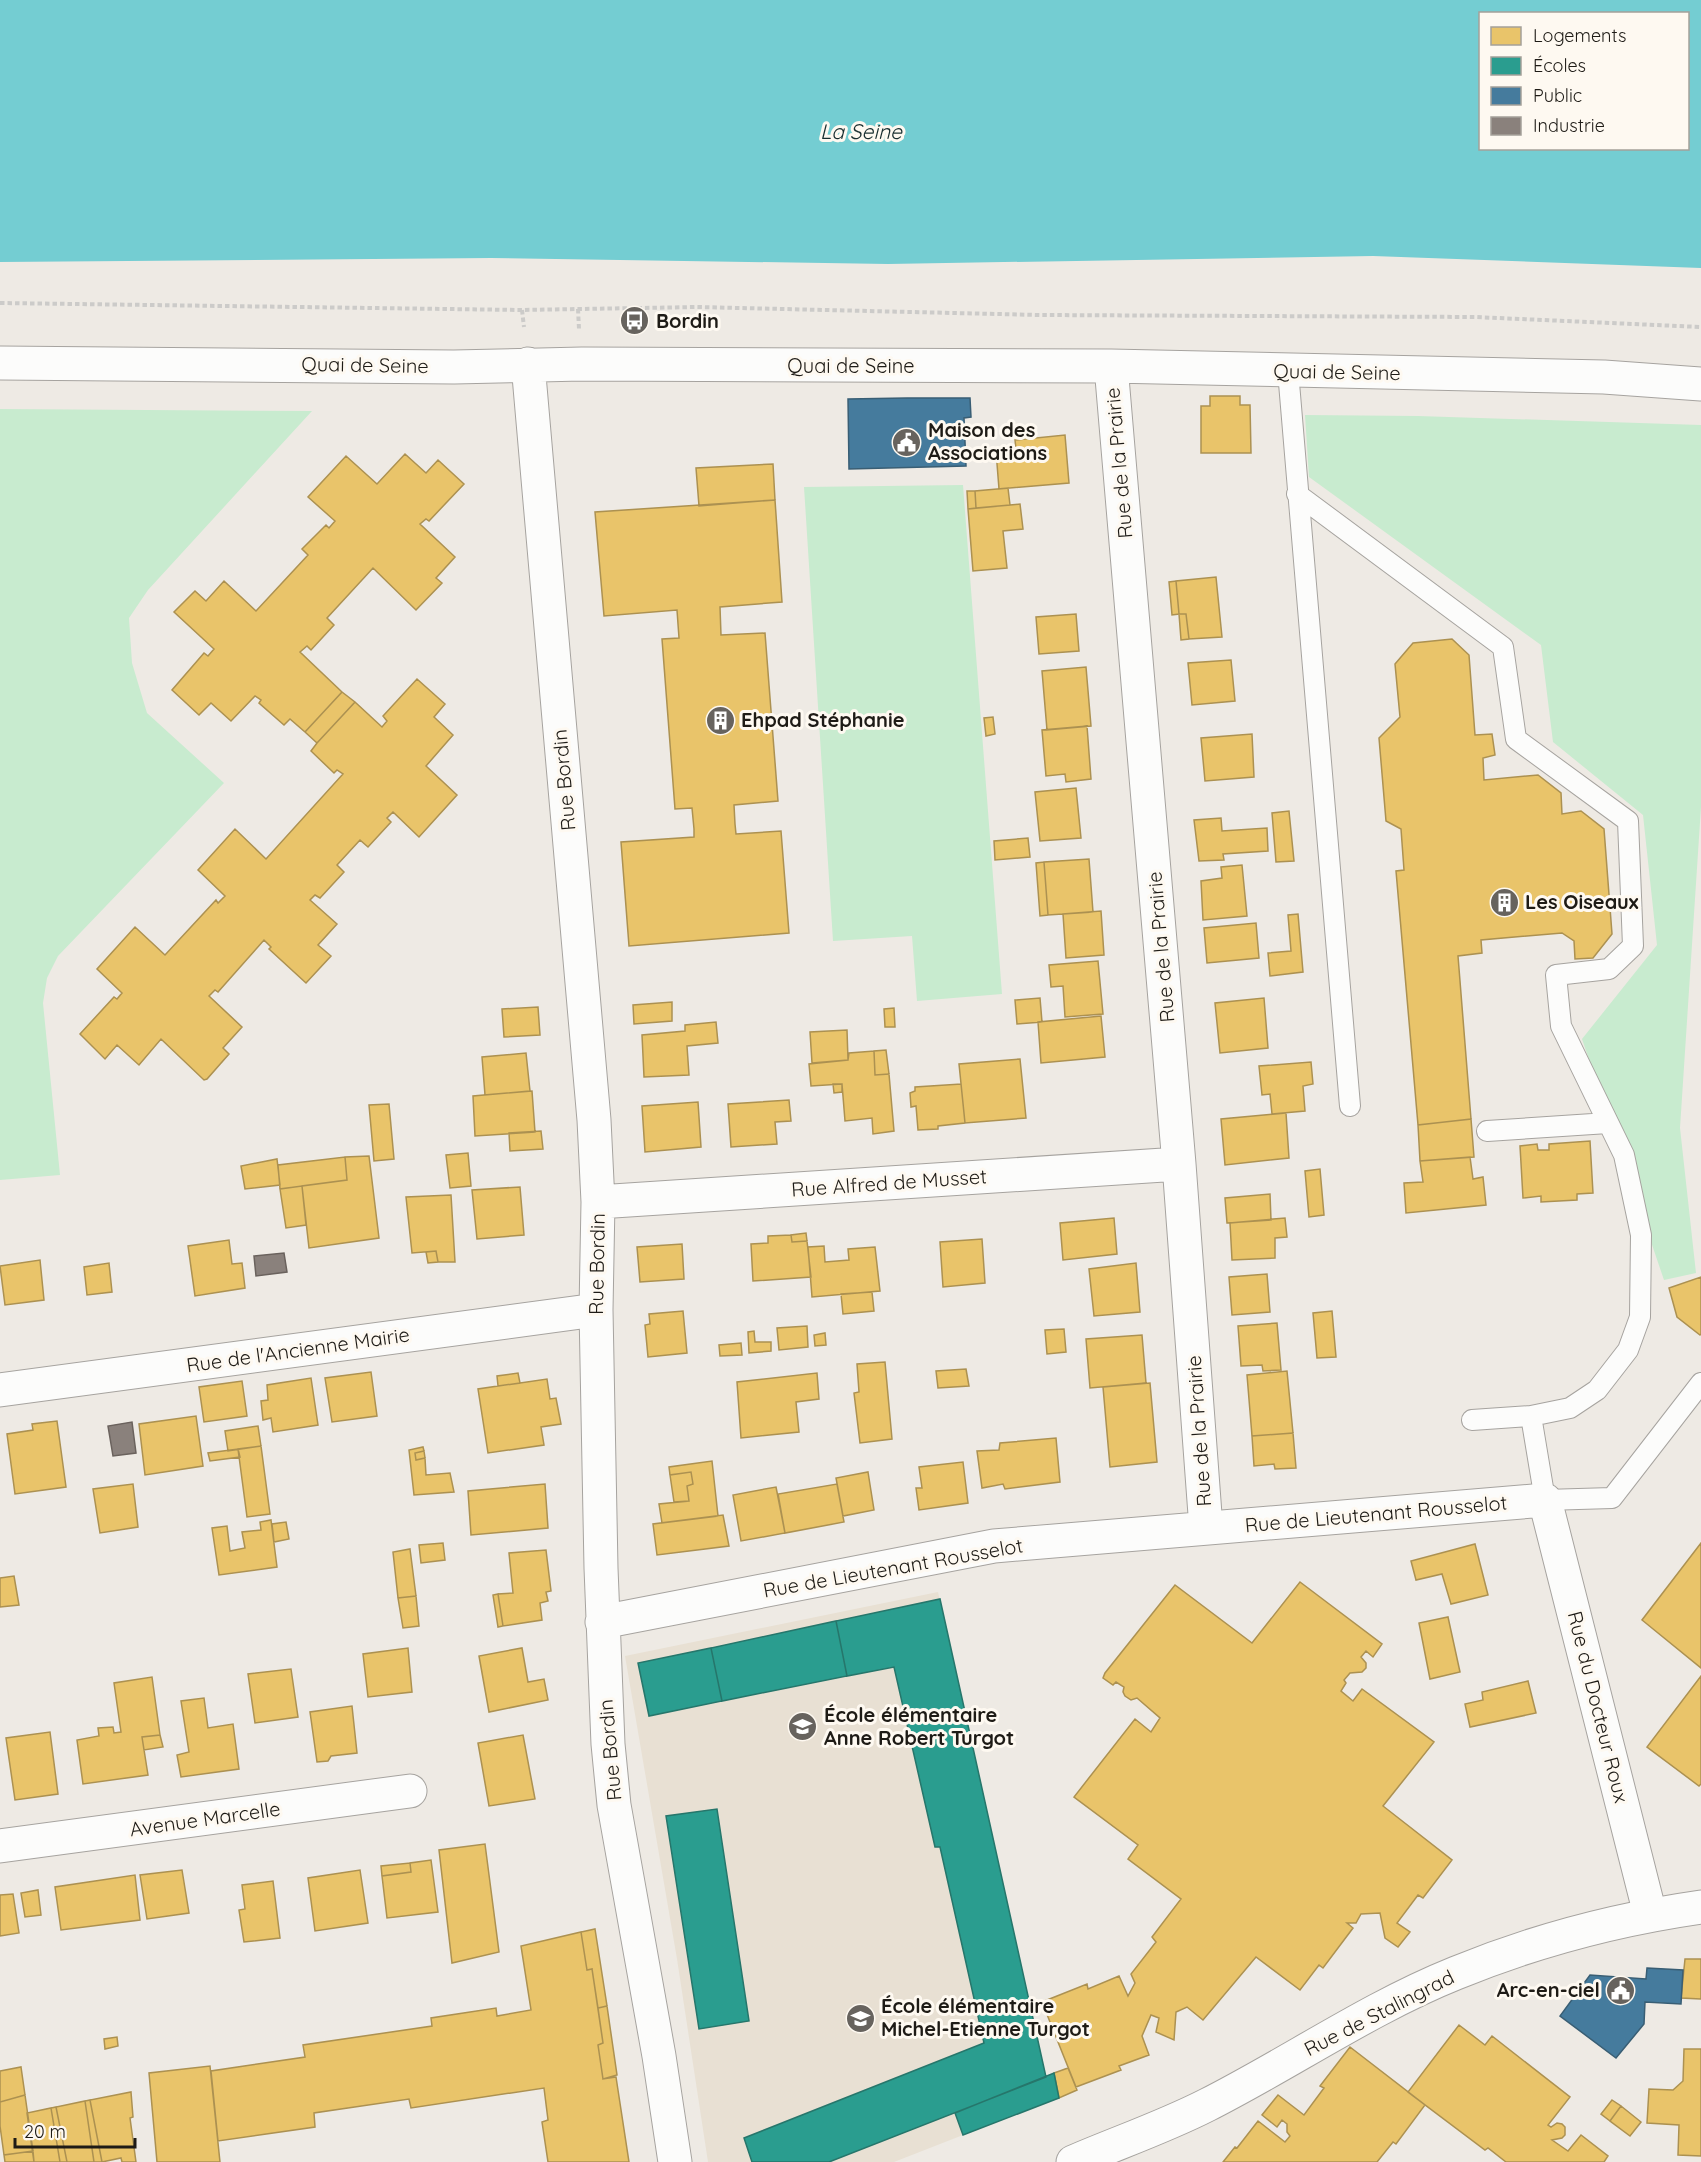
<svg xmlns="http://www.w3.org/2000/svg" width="1701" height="2162" font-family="Quicksand,sans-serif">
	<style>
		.built { fill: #e8e0d3 }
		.green { fill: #c8ebcf }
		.water { fill: #74cdd2; fill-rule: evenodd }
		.homes { fill: #e9c46a; stroke: #ac9151; stroke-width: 1.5 }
		.schools { fill: #2a9d8f; stroke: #26766b; stroke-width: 1.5 }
		.public { fill: #457b9d; stroke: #395e74; stroke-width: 1.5 }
		.industry { fill: #8a817c; stroke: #6a625d; stroke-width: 1.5 }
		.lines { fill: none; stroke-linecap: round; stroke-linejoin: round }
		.lane-casing { stroke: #a6a39f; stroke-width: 22 }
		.street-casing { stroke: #a6a39f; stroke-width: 35 }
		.secondary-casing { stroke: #a6a39f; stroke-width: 35 }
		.path { stroke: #cccbc9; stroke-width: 4; stroke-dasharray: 4.5 3; stroke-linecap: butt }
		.lane { stroke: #fcfcfb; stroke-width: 20 }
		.street { stroke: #fcfcfb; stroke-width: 33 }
		.secondary { stroke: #fcfcfb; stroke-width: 33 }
		.labels { text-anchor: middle; stroke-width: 6; stroke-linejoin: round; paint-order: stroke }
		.poi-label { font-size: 20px; font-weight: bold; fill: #1e1b16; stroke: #fef9f1; text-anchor: start }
		.street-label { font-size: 20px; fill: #1e1b16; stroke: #fef9f1 }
		.water-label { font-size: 21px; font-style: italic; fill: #172d2f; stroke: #fef9f1 }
	</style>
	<rect width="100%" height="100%" fill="#eeeae4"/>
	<path class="built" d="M938,1592l108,485 -65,51 -87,34h-186l-31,-203 -52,-303z"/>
	<path class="green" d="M0,409l312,2 -164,179 -19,28 3,45 15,50 77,70 -166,173 -11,22 -4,25 17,172 -60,5z
		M1305,415l113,1 283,9v382l-21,321 16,145 -32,7 -82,-241 75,-94 -14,-130 -90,-73 -12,-97 -232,-168z
		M963,485l39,509 -85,7 -5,-65 -79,5 -29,-454z"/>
	<path class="water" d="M0,0h1701v268l-328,-12 -485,8 -397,-6 -491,4zM1480,14h208v134h-208z"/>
	<path class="homes" d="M1210,396h30v9h10l1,48h-50v-47h9z
		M1065,435l4,48 -70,6 -3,-38 20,-2 -1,-9z
		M405,454l21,19 12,-13 26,24 -35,37 -3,-2 -6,5 35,33 -19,21 6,5 -26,27 -43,-42 -46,50 7,7 -23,25 -4,-4 -7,6 42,40 -37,40 -15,-13 -6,6 -25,-22 2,-3 -6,-4 -24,25 -20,-18 -12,12 -27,-25 32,-37 4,3 6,-7 -40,-37 21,-21 11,10 18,-20 32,30 52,-56 -6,-6 24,-24 3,3 6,-7 -27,-24 38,-41 31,28z
		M773,464l2,36 -76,6 -3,-38z
		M1008,488l2,17 -34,3 -1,-17z
		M967,491h8l1,17 -8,1z
		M775,500l7,102 -62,5 1,28 44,-2 13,168 -44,4 1,19 1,10 45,-3 8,102 -160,13 -8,-104 73,-5v-8l-2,-21 -17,1 -13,-170 17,-1 -2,-28 -73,6 -9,-104z
		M1020,504l3,25 -20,2 4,37 -34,3 -5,-62z
		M1216,577l6,60 -33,2 -3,-25h-7l-3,-33z
		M1176,581l3,33 -7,1 -3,-33z
		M1076,614l3,37 -40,3 -3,-37z
		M1179,614h7l3,25 -8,1z
		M1452,639l17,16 6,80 17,-1 3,21 -12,3 1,22 54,-5 23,18 1,21 19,-3 23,18 8,105 -19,24 -18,1 -1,-18 -12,-8 -81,7 1,13 -24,3 13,163 -53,6 -22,-254 8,-1 -3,-41 -15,-8 -7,-83 21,-21 -5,-53 18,-21z
		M1231,660l4,41 -43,4 -4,-42z
		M1086,667l5,59 -44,4 -5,-59z
		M417,679l28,25 -11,13 19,18 -27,31 31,29 -38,42 -26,-25 -6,6 4,4 -23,25 -8,-7 -23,25 7,7 -24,26 -5,-3 -5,5 27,24 -19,21 13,11 -25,27 -37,-34 2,-2 -7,-7 -46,52 -3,-2 -6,6 33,31 -19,21 6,6 -22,25 -3,1 -43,-41 -22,26 -22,-20 -12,14 -25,-25 34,-37 3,2 5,-6 -25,-24 38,-42 30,28 51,-55 2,3 7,-7 -27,-26 37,-41 31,30 77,-85 -6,-4 -3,3 -23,-22 6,-8 38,-41 27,25 5,-6 -4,-5z
		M342,692l13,10 -38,41 -12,-11z
		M993,717l2,17 -9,2 -2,-18z
		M1087,726l4,53 -25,3 -1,-8 -19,2 -4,-46z
		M1252,734l2,43 -49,4 -4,-43z
		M1076,788l5,50 -41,3 -5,-49z
		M1289,811l5,50 -18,1 -4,-49z
		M1221,818l1,13 45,-3 1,23 -45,3 1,6 -25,1 -5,-41z
		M1028,838l2,19 -35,3 -1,-19z
		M1089,859l4,53 -45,3 -4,-53z
		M1044,862l4,53 -8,1 -4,-53z
		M1242,865l5,51 -44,4 -2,-39 21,-3 -1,-11z
		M1101,911l3,44 -38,3 -3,-44z
		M1298,914l5,58 -33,4 -2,-23 23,-2 -3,-36z
		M1256,923l3,35 -52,5 -3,-35z
		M1098,961l5,53 -38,3 -2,-31 -12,1 -2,-22z
		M1040,998l2,24 -25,2 -2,-24z
		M1264,998l4,50 -48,5 -5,-50z
		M672,1002v19l-38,3 -1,-19z
		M538,1007l2,28 -36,2 -2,-28z
		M894,1008l1,19h-10l-1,-18z
		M1101,1016l4,41 -64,6 -3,-41z
		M716,1022l2,21 -31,3 2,29 -45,2 -2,-42 43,-4v-6z
		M847,1030l1,30 -36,3 -2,-31z
		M886,1050l3,24 -14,1 -1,-24z
		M874,1051l1,24 14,-1 5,57 -21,3 -1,-16 -27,3 -3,-37 -31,2 -2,-22 39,-4 1,-7z
		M526,1053l4,38 -45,4 -3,-38z
		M1020,1059l6,59 -61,5 -6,-59z
		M1311,1062l2,22 -10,2 2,25 -33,3 -2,-20 -8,1 -3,-29z
		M833,1084h9v8l-8,1z
		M961,1084l4,39 -27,3v3l-20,1 -2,-24 -5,1 -1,-14 5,-2v-4z
		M532,1091l3,41 -60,4 -2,-40z
		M789,1100l2,21 -16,1 2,22 -46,3 -3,-43z
		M698,1102l3,45 -56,5 -3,-46z
		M389,1104l5,55 -20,2 -5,-56z
		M1286,1113l3,45 -64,7 -4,-46z
		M1471,1119l3,38 -54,4 -2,-36z
		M541,1131l2,18 -33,2 -1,-18z
		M1590,1141l3,52 -16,1v6l-36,2v-6l-18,2 -3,-52 17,-2 1,6h11v-6z
		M468,1153l3,33 -21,2 -4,-33z
		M369,1156l10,82 -70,10 -7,-62 45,-6 -2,-23z
		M345,1157l2,23 -67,9 -2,-24z
		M1470,1157l3,22 10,-2 3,28 -80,8 -2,-30 19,-1 -3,-21z
		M277,1159l3,26 -35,4 -4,-23z
		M1320,1169l4,46 -15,2 -4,-46z
		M302,1186l4,39 -20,3 -6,-39z
		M520,1187l4,48 -47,4 -5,-49z
		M1270,1194l1,26 -44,3 -2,-25z
		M451,1195l4,67h-17l-2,-11 -24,2 -6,-56z
		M1114,1218l3,36 -54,6 -3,-37z
		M1285,1218l2,19 -12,1v20l-43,2 -2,-37z
		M806,1233l1,8 -15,1 -1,-7z
		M791,1235l1,7 15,-1 4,36 -58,4 -2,-37 17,-1v-7z
		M982,1239l3,44 -42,4 -3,-45z
		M229,1240l3,24 10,-1 3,25 -50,8 -7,-50z
		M682,1244l2,35 -44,3 -3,-35z
		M824,1246l1,16 24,-2 -1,-11 27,-2 5,44 -68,6 -4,-50z
		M436,1251l2,11 -10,1 -2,-11z
		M40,1260l4,40 -39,5 -5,-39z
		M109,1263l3,29 -25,3 -3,-28z
		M1136,1263l4,49 -46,4 -5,-47z
		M1267,1274l3,38 -38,3 -3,-38z
		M1701,1277v57l-1,1 -23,-18 -8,-29z
		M872,1292l2,19 -31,3 -2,-20z
		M683,1311l4,42 -39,4 -3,-32 5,-1 -1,-10z
		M1332,1311l4,46 -19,1 -4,-45z
		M1277,1323l4,47 -18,1 -1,-6 -21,1 -3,-40z
		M807,1326l1,21 -29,3 -2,-22z
		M1064,1329l2,23 -19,2 -2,-24z
		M754,1331l1,11h16v9l-22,2 -1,-21z
		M825,1333l1,12 -11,1 -1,-11z
		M1142,1335l4,48 -56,5 -4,-49z
		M741,1343l1,12 -22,1 -1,-11z
		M885,1362l7,77 -32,4 -6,-50 5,-1 -2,-28z
		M966,1369l3,17 -31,2 -2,-17z
		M1287,1371l6,62 -41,3 -5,-61z
		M371,1372l6,44 -45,6 -7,-44z
		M518,1373l2,10 -22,3 -1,-10z
		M817,1373l2,26 -23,3 3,30 -58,6 -4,-56z
		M311,1378l7,47 -45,7 -2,-14 -8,2 -2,-19 7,-1 -1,-15z
		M547,1379l3,20 6,-1 5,26 -20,3 3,18 -56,8 -10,-64z
		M242,1381l5,35 -43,6 -5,-35z
		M1150,1383l7,79 -47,5 -7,-80z
		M196,1416l7,50 -58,9 -6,-51z
		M57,1421l9,66 -51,7 -8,-60 26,-4 -1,-6z
		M258,1426l3,20 -33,5 -3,-20z
		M1293,1433l3,35 -21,1 -1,-5 -20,2 -2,-30z
		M1056,1438l4,44 -55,7 -2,-5 -21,4 -5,-37 22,-1 1,-7z
		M261,1446l9,68 -23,3 -9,-68z
		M423,1447l1,4 -9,2 1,7 9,-2 1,17 24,-2 4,19 -40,3 -5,-45z
		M238,1449l2,8 -30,4 -2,-8z
		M424,1451l1,7 -9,2 -1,-7z
		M712,1461l6,55 -56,7 -3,-19 30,-3 -2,-15 6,-2 -2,-12 -21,3 -1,-8z
		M963,1462l5,41 -49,7 -3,-22h6l-3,-21z
		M691,1472l2,12 -6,2 2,15 -15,1 -4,-27z
		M868,1472l6,38 -31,6 -7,-38z
		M133,1484l5,43 -38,6 -7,-44z
		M545,1484l3,44 -77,7 -3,-44z
		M837,1484l7,38 -59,11 -7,-39z
		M776,1487l9,46 -44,8 -8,-46z
		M723,1515l6,31 -72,9 -4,-31z
		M271,1520l6,47 -58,8 -7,-47 15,-2 3,25 15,-3 -3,-16 19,-2 -1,-8z
		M286,1522l3,17 -15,3 -2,-18z
		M443,1543l2,17 -24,3 -2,-18z
		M1701,1543v125l-59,-48z
		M1475,1544l13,51 -37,9 -9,-30 -26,6 -5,-19z
		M410,1549l6,47 -18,2 -5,-46z
		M546,1550l5,41 -5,1 2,9 -8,2 2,17 -39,6 -5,-32 15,-1 -4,-40z
		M14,1576l5,29 -19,2v-29z
		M1300,1582l82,62 -9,13 -7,-6 -5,6 5,6v5l-4,4 -12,1 -6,7 2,3 -5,8 12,10 9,-12 72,53 -51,64 69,54 -29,38 -5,-3 -21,28 13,9 -12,15 -13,-9 -5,-25 -19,1 -5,9h-9l6,5 -30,40 -4,-3 -19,25 -44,-33 -53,63 -16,-13 -11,5 -2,28 -18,-8 3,-14 -8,-3 -9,21 7,19 -30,11 2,4 -45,17 -34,-85 45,-18 1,5 31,-13 9,20 7,-13 -4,-9 25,-32 -4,-5 29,-38 -53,-40 10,-14 -64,-48 61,-78 16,13 9,-14 -23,-20 -6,2 -6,-4 -2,-4 1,-5 -8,-5 -3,3 -10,-7 2,-5 70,-88 77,58z
		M498,1594l5,32 -5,1 -5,-32z
		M416,1596l3,30 -16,2 -5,-30z
		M1448,1617l12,55 -30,7 -11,-56z
		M408,1648l4,44 -44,5 -5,-43z
		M522,1648l6,34 16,-3 4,21 -59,12 -10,-56z
		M291,1669l7,48 -43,6 -7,-49z
		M1701,1676v108l-2,2 -52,-39z
		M152,1677l8,58 -18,2 6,38 -65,9 -6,-44 22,-4 -1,-8 15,-1 1,6 7,-1 -7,-49z
		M1528,1681l8,32 -66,14 -5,-23 18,-4 -1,-8z
		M204,1698l4,30 25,-4 6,45 -58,8 -4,-22 12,-3 -8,-51z
		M352,1706l5,47 -26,3 -3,5 -11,1 -7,-50z
		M50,1732l8,62 -43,6 -9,-62z
		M160,1735l3,12 -19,3 -2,-13z
		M523,1735l12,64 -46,7 -11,-63z
		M485,1844l14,108 -47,11 -13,-113z
		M431,1860l7,52 -51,6 -5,-42 29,-4 -1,-9z
		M410,1863l1,9 -29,4 -1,-10z
		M182,1870l7,43 -42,6 -7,-44z
		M360,1870l8,53 -53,8 -7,-53z
		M135,1875l5,45 -79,10 -6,-43z
		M273,1881l7,57 -36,4 -5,-32 6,-1 -3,-24z
		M38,1890l3,25 -16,2 -4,-24z
		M13,1894l6,39 -19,3v-41z
		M595,1929l12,77 -9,2 -6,-39 -5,1 -6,-38z
		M581,1932l6,38 5,-1 11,74 -5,2 5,34 13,-2 13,85h-81l-6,-40 6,-2 -4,-32 -133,20 -2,-9 -95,14 1,14 -97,14 -7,-70 94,-14 -2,-12 129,-19 -1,-8 65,-10 1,8 34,-6 -10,-64z
		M1685,1959h16v40l-20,-1z
		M607,2006l10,69 -14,4 -5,-34 5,-2 -5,-35z
		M1459,2025l26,20 7,-9 78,61 -22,28 3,2 6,-4 5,1 3,3v8l-3,3 -10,2 16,11 13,-16 27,21 -4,6h-98l-18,-14 -3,2 -77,-58z
		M117,2037l1,9 -13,3 -1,-10z
		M1350,2047l75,58 -29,39 -3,-2 -16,20h-154l12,-15 2,1 21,-27 27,21 5,-6 -3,-4v-8l-5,-4 -5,7 -15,-12 16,-20 26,20 20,-27 -4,-2z
		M1684,2049h17v107l-23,-1 1,-30 -32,-2 2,-34 24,1 10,-9z
		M210,2066l10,96h-63l-8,-89z
		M21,2067l4,28 -25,7v-31z
		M1068,2068l9,22 -18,8 -5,-25z
		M131,2092l2,25 -3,1 6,44h-14l-1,-4 -19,4 -12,-62z
		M25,2095l8,56 -29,4 -4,-29v-24z
		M90,2100l12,62h-8l-9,-61z
		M1612,2100l9,6 -11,15 -9,-7z
		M85,2101l9,61h-27l-11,-55z
		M1621,2106l20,16 -11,14 -20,-15z
		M56,2107l11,55h-7l-9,-54z
		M51,2108l9,54h-26l-7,-49z
		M33,2151l1,11h-29l-1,-7z"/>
	<path class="schools" d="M940,1599l106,478 -217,85h-77l-8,-24 240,-95 -44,-196h-5l-41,-180 -47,9 -11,-55z
		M836,1621l11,55 -125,25 -11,-53z
		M711,1648l11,53 -73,15 -11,-53z
		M717,1809l32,212 -50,8 -33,-213z
		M1054,2073l5,25 -96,37 -8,-22z"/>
	<path class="public" d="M907,398h63l1,19 -7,1 2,48 -117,3 -1,-70z
		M1647,1968l36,2 -2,34 -36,-2 -1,22 -28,34 -56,-42 30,-41 56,4z"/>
	<path class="industry" d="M284,1253l3,19 -31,4 -2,-20z
		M132,1422l4,31 -23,3 -5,-30z"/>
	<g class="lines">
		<defs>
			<path id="lane" d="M1288,371l62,735
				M1297,494l206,153 13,92 112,82 5,125 -24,23 -53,6 5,51 63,129 17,80 -1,82 -12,33 -31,40 -27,18 -39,8 -59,4
				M1487,1131l121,-8
				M1531,1416l14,84 67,-2 89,-115"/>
			<path id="street" d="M0,363l454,4 128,-3 529,2 493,11 97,7
				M528,364l66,756 4,82 -2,108 5,258 7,176 6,61 45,251 16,106
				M1111,366l68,798 27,364
				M598,1202l581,-38
				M0,1390l596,-80
				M602,1622l392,-76 551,-46 105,414
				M0,1846l410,-55"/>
			<path id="secondary" d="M1073,2162c44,-19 91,-35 134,-57 83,-42 162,-97 249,-132 78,-32 161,-54 245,-66"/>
		</defs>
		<use href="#lane" class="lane-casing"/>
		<use href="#street" class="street-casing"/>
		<use href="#secondary" class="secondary-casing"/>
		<path class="path" d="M0,303l522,7 175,-3 343,8 435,2 226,10
			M578,309l1,20
			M522,310l2,17"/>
		<use href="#lane" class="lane"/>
		<use href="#street" class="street"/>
		<use href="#secondary" class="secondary"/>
	</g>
	<defs>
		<symbol id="bus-disc" viewBox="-11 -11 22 22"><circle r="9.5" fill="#67635e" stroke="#fef9f1"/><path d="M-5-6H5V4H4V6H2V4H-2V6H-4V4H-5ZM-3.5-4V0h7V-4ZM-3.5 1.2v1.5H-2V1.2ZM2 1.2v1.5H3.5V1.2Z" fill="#fff"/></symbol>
		<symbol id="civic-disc" viewBox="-11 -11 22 22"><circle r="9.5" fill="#67635e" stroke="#fef9f1"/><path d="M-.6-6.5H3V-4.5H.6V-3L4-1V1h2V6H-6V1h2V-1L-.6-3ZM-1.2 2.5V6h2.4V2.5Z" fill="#fff"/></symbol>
		<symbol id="building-disc" viewBox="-11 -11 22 22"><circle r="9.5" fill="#67635e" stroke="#fef9f1"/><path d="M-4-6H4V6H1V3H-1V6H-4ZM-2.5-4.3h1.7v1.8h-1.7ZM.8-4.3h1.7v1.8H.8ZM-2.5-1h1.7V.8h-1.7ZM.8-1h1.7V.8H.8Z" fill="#fff"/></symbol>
		<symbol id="school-disc" viewBox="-11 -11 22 22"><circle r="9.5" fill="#67635e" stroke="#fef9f1"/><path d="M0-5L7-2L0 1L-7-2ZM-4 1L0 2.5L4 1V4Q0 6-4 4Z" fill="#fff"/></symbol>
	</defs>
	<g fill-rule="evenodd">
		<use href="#bus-disc" x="618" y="304" width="33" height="33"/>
		<use href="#civic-disc" x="890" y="426" width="33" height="33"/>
		<use href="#building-disc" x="704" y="704" width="33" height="33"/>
		<use href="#building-disc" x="1488" y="886" width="33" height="33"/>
		<use href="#school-disc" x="786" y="1710" width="33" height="33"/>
		<use href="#civic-disc" x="1604" y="1974" width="33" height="33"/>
		<use href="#school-disc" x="844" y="2002" width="33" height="33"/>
	</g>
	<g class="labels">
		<g class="poi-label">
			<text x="656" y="328">Bordin</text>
			<text x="928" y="437">Maison des<tspan x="928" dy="23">Associations</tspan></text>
			<text x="741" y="727">Ehpad Stéphanie</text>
			<text x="1525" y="909">Les Oiseaux</text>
			<text x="824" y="1722">École élémentaire<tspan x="824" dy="23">Anne Robert Turgot</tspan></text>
			<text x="1600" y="1997" text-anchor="end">Arc-en-ciel</text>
			<text x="881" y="2013">École élémentaire<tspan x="881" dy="23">Michel-Etienne Turgot</tspan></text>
		</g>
		<g class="street-label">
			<text transform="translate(365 365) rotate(1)" y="7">Quai de Seine</text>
			<text x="851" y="373">Quai de Seine</text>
			<text transform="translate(1337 372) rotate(1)" y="7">Quai de Seine</text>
			<text transform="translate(1119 463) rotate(-95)" y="7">Rue de la Prairie</text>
			<text transform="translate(564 780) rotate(-95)" y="7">Rue Bordin</text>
			<text transform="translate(1161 947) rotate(-95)" y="7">Rue de la Prairie</text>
			<text transform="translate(889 1183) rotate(-4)" y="7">Rue Alfred de Musset</text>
			<text transform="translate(597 1264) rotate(-89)" y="7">Rue Bordin</text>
			<text transform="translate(298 1350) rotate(-8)" y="7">Rue de l'Ancienne Mairie</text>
			<text transform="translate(1199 1431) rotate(-94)" y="7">Rue de la Prairie</text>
			<text transform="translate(1376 1514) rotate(-5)" y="7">Rue de Lieutenant Rousselot</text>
			<text transform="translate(893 1568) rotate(-10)" y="7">Rue de Lieutenant Rousselot</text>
			<text transform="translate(1598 1707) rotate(76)" y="7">Rue du Docteur Roux</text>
			<text transform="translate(610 1750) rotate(-95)" y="7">Rue Bordin</text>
			<text transform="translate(205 1819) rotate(-8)" y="7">Avenue Marcelle</text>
			<text transform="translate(1379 2013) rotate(-27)" y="7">Rue de Stalingrad</text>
		</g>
		<g class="water-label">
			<text x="861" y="139">La Seine</text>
		</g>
	</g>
	<rect x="1479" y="12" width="210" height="138" fill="#fef9f1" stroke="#a4a099" stroke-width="1.5"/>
	<rect x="1491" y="27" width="30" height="18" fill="#e9c46a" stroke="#a4a099" stroke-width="1.5"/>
	<text x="1533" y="42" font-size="18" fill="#1e1b16">Logements</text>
	<rect x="1491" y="57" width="30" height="18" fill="#2a9d8f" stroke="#a4a099" stroke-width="1.5"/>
	<text x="1533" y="72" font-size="18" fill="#1e1b16">Écoles</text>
	<rect x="1491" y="87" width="30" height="18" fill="#457b9d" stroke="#a4a099" stroke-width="1.5"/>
	<text x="1533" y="102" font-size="18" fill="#1e1b16">Public</text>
	<rect x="1491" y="117" width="30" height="18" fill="#8a817c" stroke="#a4a099" stroke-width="1.5"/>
	<text x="1533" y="132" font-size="18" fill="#1e1b16">Industrie</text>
	<path d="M15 2138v9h120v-9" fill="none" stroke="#1e1b16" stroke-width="3"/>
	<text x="24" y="2138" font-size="18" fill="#1e1b16" stroke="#fef9f1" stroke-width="4.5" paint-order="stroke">20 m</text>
</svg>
